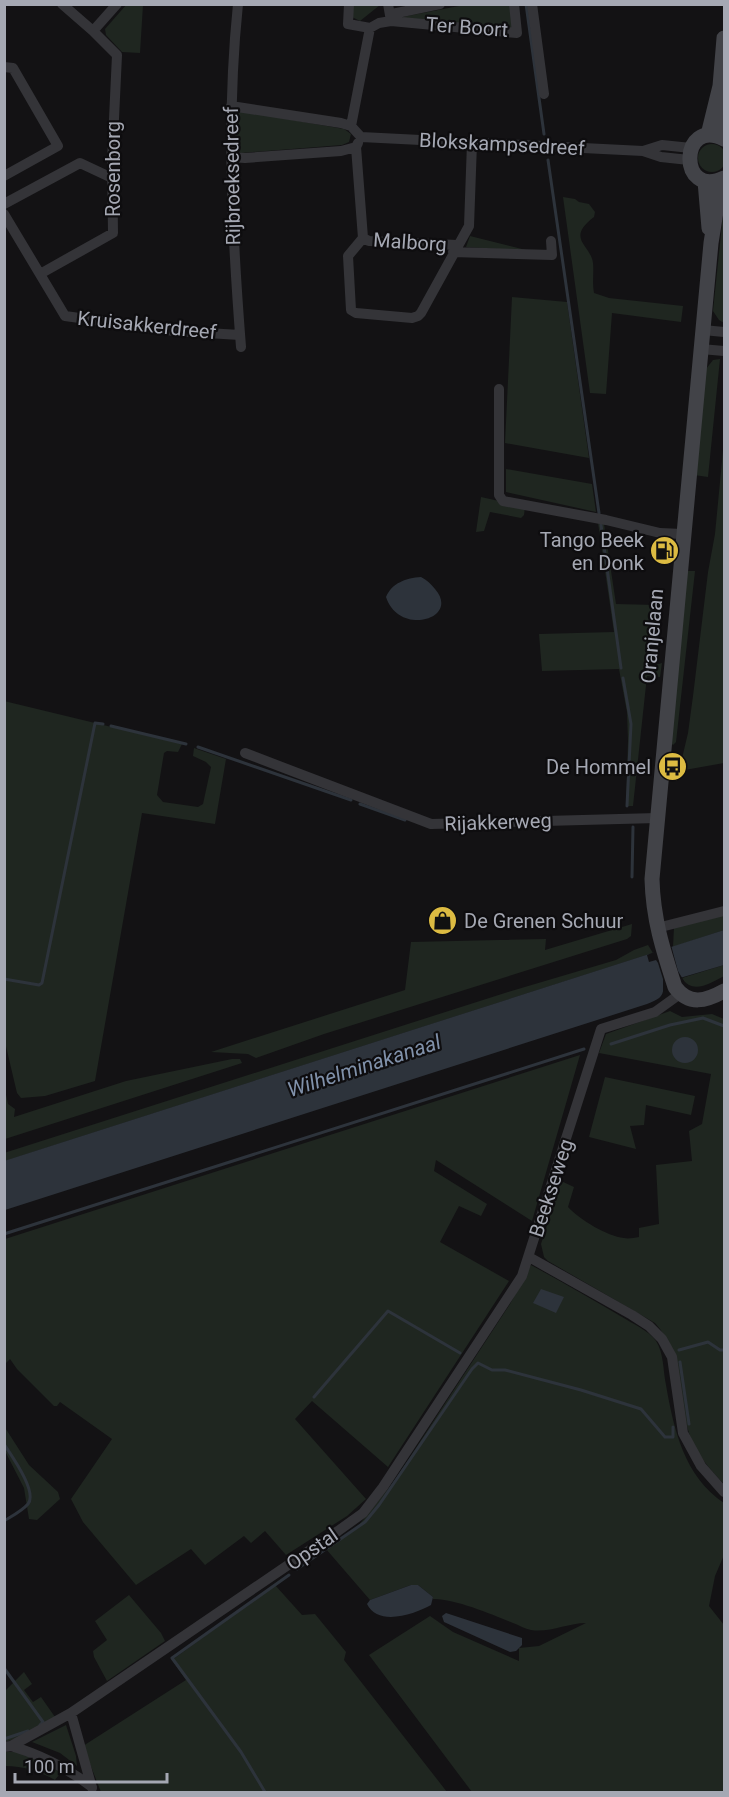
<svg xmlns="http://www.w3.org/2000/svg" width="729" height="1797" font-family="Roboto,sans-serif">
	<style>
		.green { fill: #1f2620; fill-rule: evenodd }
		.water { fill: #2d333b }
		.pier { fill: #131214 }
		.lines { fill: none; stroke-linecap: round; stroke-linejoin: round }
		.stream { stroke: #2d333b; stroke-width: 3 }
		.minor { stroke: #343438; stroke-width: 10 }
		.secondary { stroke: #424348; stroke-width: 15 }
		.labels { text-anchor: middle; stroke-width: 4.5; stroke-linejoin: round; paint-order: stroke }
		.street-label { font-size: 20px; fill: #a5a8b3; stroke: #0e0d0f }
		.poi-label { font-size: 20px; fill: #a5a8b3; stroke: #0e0d0f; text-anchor: end }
		.water-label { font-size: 21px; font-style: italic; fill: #8091aa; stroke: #0e0d0f }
	</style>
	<rect width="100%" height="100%" fill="#131214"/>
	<path class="green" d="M127,4l16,1 -3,48 -18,-1 -16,-17 -1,-6z
		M352,5h28l-20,16 -8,-4z
		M464,5h46l4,23 -111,-7 -1,-4z
		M241,111l103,18 7,5 -2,8 -7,3 -101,8 -6,-5v-33z
		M698 158a14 14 0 1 1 28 0a14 14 0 1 1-28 0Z
		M563,197l12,2 4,3 10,2 6,8 -1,5c-29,22 -3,28 -1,46 1,10 -1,20 1,30l15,5 74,8 -2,16 -69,-9 -6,81 -16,-1z
		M724,205v118l-5,-3 -6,-9z
		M470,236l60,15 -64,-4z
		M512,297l55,5 22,156 -84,-15z
		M720,359l-12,118 -14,-2 12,-106 7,-9z
		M724,440v323l-45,8 9,-38 5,-37 15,-124 7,-38z
		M506,469l86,15 4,28 -90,-20z
		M481,497l44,10 -1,8 -3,3 -31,-6 -6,19 -8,1z
		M598,523l6,1 12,80 39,1 -6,62 13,-4 -2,14 -13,-1 -14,130h-7l2,-65 -1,-29 -8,-43 -77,2 -3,-37 75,-2z
		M684,571h11l-19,171 -3,3 -3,-2z
		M4,701l178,43 -4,8 -11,-1 -3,2 -7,42 6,7 35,5 5,-3 8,-37 -5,-5 -13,-6 1,-8 32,11 -11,65 -73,-11 -47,268 -50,15 -24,2 -4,-5 -13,-55z
		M724,915v15l-51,17 1,-20z
		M632,924l-1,12 -4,3 -303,95 -68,24 -8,-4 -37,-2 194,-62 6,-48 135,-3 -1,11z
		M648,945l5,8 -648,208 -1,-8 504,-161 108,-32 18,-10z
		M724,965v11c-13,7 -32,19 -42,2z
		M670,1011l12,6 30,-3 12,5v465c-13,-14 -28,-30 -34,-48 -13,-38 -6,-82 -35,-113l-107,-62 -4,-4 -3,-13 20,-63 13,6 -6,20c12,13 39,29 56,31 4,1 10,0 15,-1v-9l20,-4 -3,-59 36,-4 -3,-30 13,-7 9,-50 -112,-21 7,-19zM689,1038l8,9 -6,14 -11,1z
		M580,1055l-48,166 -96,-61 -2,11 53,33 -6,12 -22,-10 -19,36 69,39 -121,186 -76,-66 -17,18 71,80 -19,17 -61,39 -21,-24 -14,12 -7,-7 -39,29 -14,-16 -55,36 -53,-63 -12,-23 41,-60 -52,-37 -3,4h-3l-37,-37 -7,-10 -5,5v-125z
		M232,1059h8l2,4 -237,76v-49l3,14 7,5 -1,8 112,-36z
		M605,1077l90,19 -4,19 -45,-10 -2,20 -14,1 6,23 -47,-12z
		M531,1265c31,17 61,34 91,52 11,7 26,13 34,24 8,12 7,30 10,44 8,45 18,91 58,118v52l-9,21 -6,30 15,19v167h-252l-103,-137 61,-39 23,16 66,29v-13l20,-2 47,-23c-18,0 -37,10 -55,7 -6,-1 -12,-5 -18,-7 -19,-8 -60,-25 -80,-24v-2l-15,-12h-7l-41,15 -44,-51 33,-24 36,-45 115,-176z
		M4,1426l25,39 29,27 2,7 -23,21 -8,-1 -5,-31 -19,-37z
		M275,1585l27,30 13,-1 31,38 -2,8 103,132h-346l-18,-46 103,-66 -14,-20z
		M129,1595l32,38 4,8 -58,40 -13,-24 -1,-6 14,-11 -12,-19z
		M24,1672l8,12 -8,6 9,12 8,-5 14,20 -37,21 -13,4v-51z
		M66,1725l10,31 1,10 -17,-13 -28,-11z
		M5,1752h17l40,19 -7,9c-16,-9 -32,-14 -50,-14z"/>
	<path class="water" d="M421,577c6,3 10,7 14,12 26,30 -36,48 -49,8 6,-14 20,-19 35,-20z
		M724,930v35l-61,18c2,14 -4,16 -16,21l-642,206 -1,-49z
		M672 1050a13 13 0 1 1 26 0a13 13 0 1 1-26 0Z
		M541,1289l23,8 -8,16 -23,-10z
		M411,1585h7l15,12 -2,8c-16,9 -53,22 -64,-1l3,-4z
		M446,1613l76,25v7l-6,6 -6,1 -66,-30 -2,-6z"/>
	<path class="pier" d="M671,945l7,26 6,10 -18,5 1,4 -4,1v-12l-5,-16 -2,-3 -7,2 -2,-7z"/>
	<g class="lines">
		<path class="stream" d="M526,4l18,130
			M548,160l51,353
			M601,525l20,143
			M623,678l8,46 -4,82
			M111,726l75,18
			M198,747l153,53
			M360,804l45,16
			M632,877l1,-50
			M4,979l35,6 3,-2 53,-260 8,1
			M611,1044l59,-19 33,-7 21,8
			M4,1234l580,-185
			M679,1350l29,-8 12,8h4
			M680,1362l9,62
			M314,1397l74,-86 72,42
			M4,1444c7,11 34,48 24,60 -6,7 -16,12 -24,17
			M297,1569l68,-47 14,-17 93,-136 6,-6 14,7h13l76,20 60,19 24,28h8v-10
			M4,1668l39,54 -3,3
			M4,1739l24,-8
			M265,1792l-24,-40 -69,-94 117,-83"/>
		<path class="minor" d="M62,4l31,27 24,-27
			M238,4c-12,117 -6,227 3,343
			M349,4l-1,20 22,4
			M532,4l12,90
			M392,14l48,-10
			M391,21l126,12 -3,-29
			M4,67l9,1 45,78 -54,30
			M231,106l110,17 10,3 10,11 282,14 18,6 28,3
			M351,126l19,-98 9,-5 12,-2 -3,-17
			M356,147l7,91 -15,18 3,54 5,3 56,5 6,-2 3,-3 48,-87 3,-83
			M643,151l19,-6 29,3
			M231,157l14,1 96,-7 15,-4 2,-4
			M4,204l76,-41 32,15
			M4,214l61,102 109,15 66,4
			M363,238l6,3 88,4
			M453,252l99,3 -1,-14
			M40,274l73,-41 -1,-72 5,-106 -24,-24
			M703,330l21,2
			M701,349l23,2
			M499,389v106l4,6 103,19 54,13 22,1
			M245,753l186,71 226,-6
			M657,928l67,-17
			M529,1257l103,58 17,11 13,13 10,18 11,76 18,33 23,26
			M71,1713l21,75
			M11,1746c31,9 56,22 81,41
			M4,1747l7,-1 60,-33 267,-182 25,-18 20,-26 139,-211 79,-247 54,-17 25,-18"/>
		<path class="secondary" d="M721,93l3,45
			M708,135l12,-49 4,-48
			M724,139c-45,-23 -46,61 0,39
			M721,180l-10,63 -59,636c1,40 11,71 23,108 14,19 31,14 49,4
			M705,181l4,47"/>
	</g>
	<defs>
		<symbol id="fuel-disc" viewBox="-11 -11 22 22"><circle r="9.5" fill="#dcbb42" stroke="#0e0d0f"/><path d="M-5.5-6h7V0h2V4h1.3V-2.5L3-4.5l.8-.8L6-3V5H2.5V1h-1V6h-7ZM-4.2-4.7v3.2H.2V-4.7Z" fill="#111"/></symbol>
		<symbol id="bus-disc" viewBox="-11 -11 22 22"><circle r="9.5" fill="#dcbb42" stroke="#0e0d0f"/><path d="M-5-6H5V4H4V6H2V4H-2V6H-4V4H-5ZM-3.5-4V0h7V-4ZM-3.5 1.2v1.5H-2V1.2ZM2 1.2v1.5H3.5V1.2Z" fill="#111"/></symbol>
		<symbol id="shop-disc" viewBox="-11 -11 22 22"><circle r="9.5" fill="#dcbb42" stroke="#0e0d0f"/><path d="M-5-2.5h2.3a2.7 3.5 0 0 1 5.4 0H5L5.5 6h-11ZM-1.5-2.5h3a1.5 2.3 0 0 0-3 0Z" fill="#111"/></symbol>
	</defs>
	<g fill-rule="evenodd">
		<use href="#fuel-disc" x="648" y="534" width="33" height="33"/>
		<use href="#bus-disc" x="656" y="750" width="33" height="33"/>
		<use href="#shop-disc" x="426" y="904" width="33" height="33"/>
	</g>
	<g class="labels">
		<g class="street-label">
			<text transform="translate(467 27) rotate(4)" y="7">Ter Boort</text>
			<text transform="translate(502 144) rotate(3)" y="7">Blokskampsedreef</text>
			<text transform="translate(113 169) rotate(-90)" y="7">Rosenborg</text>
			<text transform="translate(232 176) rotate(-91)" y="7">Rijbroeksedreef</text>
			<text transform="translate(410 242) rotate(4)" y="7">Malborg</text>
			<text transform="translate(147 325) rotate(6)" y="7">Kruisakkerdreef</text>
			<text transform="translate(652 636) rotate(-85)" y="7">Oranjelaan</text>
			<text transform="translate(498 822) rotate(-2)" y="7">Rijakkerweg</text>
			<text transform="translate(551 1188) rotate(-72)" y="7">Beekseweg</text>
			<text transform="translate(312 1549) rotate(-35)" y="7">Opstal</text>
		</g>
		<g class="poi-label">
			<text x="644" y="547">Tango Beek<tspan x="644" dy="23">en Donk</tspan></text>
			<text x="651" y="774">De Hommel</text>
			<text x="464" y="928" text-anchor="start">De Grenen Schuur</text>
		</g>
		<g class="water-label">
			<text transform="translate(364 1066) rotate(-18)" y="7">Wilhelminakanaal</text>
		</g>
	</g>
	<rect width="729" height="1797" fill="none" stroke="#a5a8b3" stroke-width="12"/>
	<path d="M15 1773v9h152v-9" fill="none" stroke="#a5a8b3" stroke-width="3"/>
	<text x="24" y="1773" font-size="18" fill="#a5a8b3" stroke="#0e0d0f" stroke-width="4.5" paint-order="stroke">100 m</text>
</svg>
